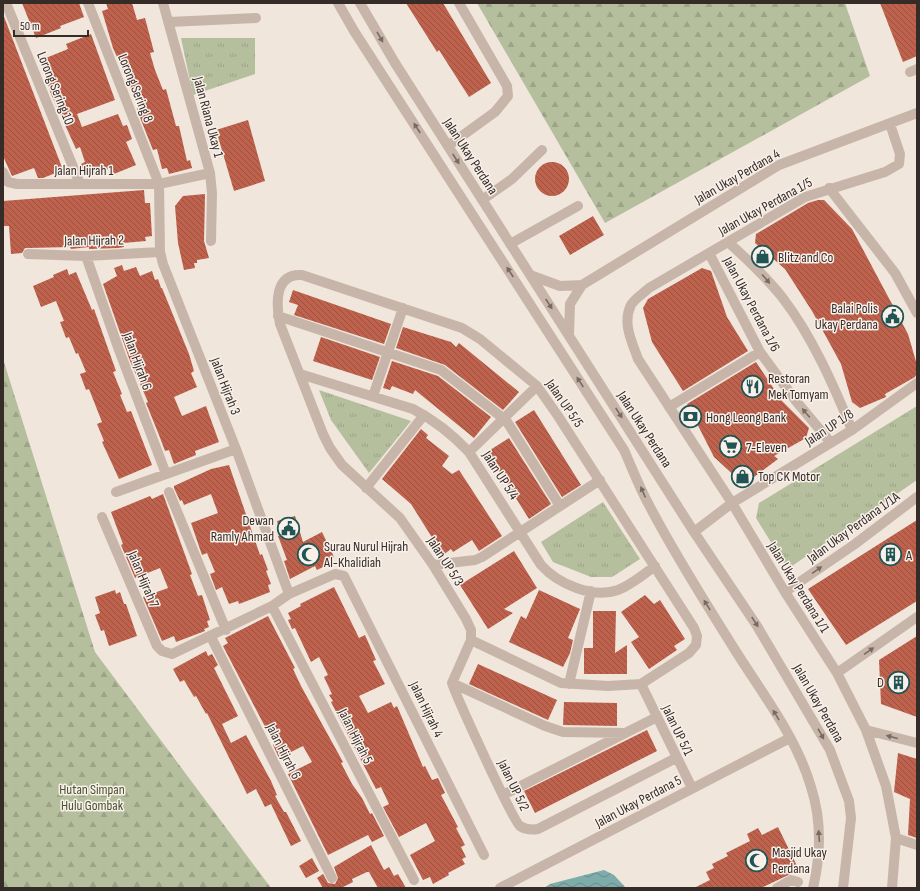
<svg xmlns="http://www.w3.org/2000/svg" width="920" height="891" viewBox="0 0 920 891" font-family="'Sofia Sans Condensed',sans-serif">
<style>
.forest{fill:url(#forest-firs)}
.park{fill:url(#park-tufts)}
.water{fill:url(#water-waves)}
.building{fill:url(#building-back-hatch)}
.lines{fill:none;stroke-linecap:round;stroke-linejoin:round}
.minor{stroke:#c8b5a9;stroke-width:10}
.oneway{fill:#776a62}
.labels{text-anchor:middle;stroke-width:3;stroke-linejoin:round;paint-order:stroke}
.street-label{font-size:14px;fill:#352c28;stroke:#f8f0e9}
.poi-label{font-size:14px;fill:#352c28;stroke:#f8f0e9;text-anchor:start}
.park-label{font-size:14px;fill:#47522e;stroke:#f8f0e9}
</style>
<defs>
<pattern id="forest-firs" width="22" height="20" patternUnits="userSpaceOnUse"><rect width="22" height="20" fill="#b5bf9d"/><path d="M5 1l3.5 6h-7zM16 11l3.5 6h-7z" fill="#9ca487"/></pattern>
<pattern id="park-tufts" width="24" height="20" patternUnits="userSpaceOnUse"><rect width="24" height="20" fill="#b5bf9d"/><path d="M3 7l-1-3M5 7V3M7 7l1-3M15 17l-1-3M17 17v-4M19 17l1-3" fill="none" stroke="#9ca487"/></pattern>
<pattern id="water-waves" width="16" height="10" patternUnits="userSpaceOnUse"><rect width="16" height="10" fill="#7dacab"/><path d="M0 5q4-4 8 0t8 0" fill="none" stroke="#678c8b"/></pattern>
<pattern id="building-back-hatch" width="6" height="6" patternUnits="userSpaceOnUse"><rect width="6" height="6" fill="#be624d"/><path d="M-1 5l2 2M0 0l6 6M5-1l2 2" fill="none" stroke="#9b5140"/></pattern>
</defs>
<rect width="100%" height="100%" fill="#f0e6dc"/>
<path class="forest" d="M477,3H845L870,76L605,223Z
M3,359L95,652L271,888H3Z"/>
<path class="park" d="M181,38H255V74L193,95Z
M319,390L411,421L369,473L331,420Z
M917,406V480L792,566L785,565L756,518L759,503Z
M603,502L640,559L612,577H591L553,562L541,542Z"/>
<path class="water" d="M604,870L614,875L626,888H544L550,884Z"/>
<path class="building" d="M22,3H79L84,17L60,26L61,28L36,38Z
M106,3H132L137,20L145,18L154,52L150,53L155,70L163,90L166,89L176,126H179L187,161L190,160L192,168L169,174L167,168L162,169L157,149L153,150L139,115L137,108L141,106L137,92L133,93L113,48L102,11L108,9Z
M406,3H443L491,83L469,97L439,50L437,52Z
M880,3H917V56L903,62Z
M3,14L63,170L43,178H38L34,168L12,176L3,156Z
M91,34L115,100L77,114L82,127L118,114L123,126L127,125L132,139L126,142L136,165L114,174L111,168L89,176L87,172L84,173L81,164L85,162L80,147L76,149L51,94L41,60L68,49L66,44Z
M248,120L265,181L234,191L216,130Z
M535 179a17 17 0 1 1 34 0a17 17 0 1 1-34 0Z
M144,190L145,203H150L152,236L145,237L146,241L123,243L124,247L118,248L89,249V247L71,249L70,247L28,248H25L22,253L11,254L9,226H4L3,201Z
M205,194L204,241L209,258L197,260V263H194L195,268L184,270L178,243L175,206L183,196Z
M818,200H824L852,229L908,334L917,365V373L915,377L885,394L886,397L860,408L852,402L841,364L812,311L785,269L755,243L756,234L808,203Z
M593,216L604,235L570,255L559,236Z
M122,265L124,271L136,267L140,276L152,271L155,280L158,279L161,288H162L189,354L194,371L191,373L197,387L174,397L182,416L206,406L219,442L195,451L196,455L174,464L169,450L165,451L159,435L146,403L148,402L130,361L103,284L117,276L114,268Z
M702,268L711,271L727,317L748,351L683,391L652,342L643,308L648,299Z
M67,269L69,275L76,272L92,310L94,309L116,371L113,372L122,394L120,395L127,412L131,411L152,465L119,479L102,442L104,441L97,424L102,422L89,389L86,390L80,374L86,372L78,353L76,354L69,337L66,338L60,322L64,321L56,301L41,307L33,286L54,277L53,275Z
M293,290L391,324L384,344L294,315L298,305L289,302Z
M403,327L451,342L456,347L459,343L519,392L503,410L445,365L396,348Z
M321,337L380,357L372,380L313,361Z
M392,361L438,376L491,417L474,438L415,390L413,394L392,386L390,390L383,388Z
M756,362L782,401L809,428L806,438L774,456L778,459L750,480L738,479L714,457L687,404Z
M534,410L581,485L562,497L515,422Z
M421,429L428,435L426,438L449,456L442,466L452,474L459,470L502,536L479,551L472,540L453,552L451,549L443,555L411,504L382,479Z
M509,438L551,504L529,519L487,452Z
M229,465L260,555L262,554L268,570L266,571L271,584L268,585L270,592L239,604L238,601L229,604L222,587L216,590L210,574L215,572L207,553L202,555L191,523L218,513L211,494L184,505L182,500L180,501L174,488V486L211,469Z
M163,494L192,574L190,575L198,596L202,595L210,620L207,621L209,627L204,629L205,631L176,642L174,636L162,641L143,597L168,588L160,568L135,578L121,545L123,544L111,512L150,496L152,499Z
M295,516L303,542L322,532L334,557L324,562L325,566L317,570L315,566L290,579L284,561L287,560L278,536L281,535L277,521Z
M917,520V601L846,645L808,589Z
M514,551L537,588L504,609L513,613L488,629L460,585Z
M334,587L359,638L365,635L376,660L373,661L385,684L359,696L368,713L391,702L394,708L397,706L423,767L425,766L432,780L438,778L445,793L441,795L458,827L456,828L465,845L461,847L466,857L462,859L465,864L448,873L449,875L433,884L430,877L423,880L410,855L435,841L426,823L399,837L383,807L389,804L381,787L376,789L331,702L333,701L329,695L332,694L324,677L328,675L319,657L311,662L295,628L292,629L288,620L291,619L288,613L301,606L300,604Z
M115,590L116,594L120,592L124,604H126L137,636L109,646L104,630L101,631L95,615L100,613L95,597Z
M539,590L580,609L568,638L573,640L570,653L563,667L509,642L521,616L526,619Z
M645,595L654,604L660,600L685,639L674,646L677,650L649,669L631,642L639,637L621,612Z
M593,611H616L615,653L627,645V674H584V648H593Z
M268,616L295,668L293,669L301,686L343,762L341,763L352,784L362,798L370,814L372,813L384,836L372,842L368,835L328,855L288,774L312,762L303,746L279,758L273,745L274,744L223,646L228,643L225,638Z
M917,636V717L881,704L879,660Z
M206,651L208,656L212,654L218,665L214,668L238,716L222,724L231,743L246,735L271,781L277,795L275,796L284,812H286L301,841L291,846L271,804L265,807L256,789L247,794L207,713L206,714L196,696L194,697L184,680L180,682L173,669Z
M478,664L557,700L548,720L469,684Z
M564,702L617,703V726L563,725Z
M647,730L657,751L535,813L524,791Z
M898,753L917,759V838L908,835L910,799L894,792Z
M778,827L799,870L761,888H694L710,880L706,872L714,868L712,864L728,856L726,853L750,841L747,834L758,828L762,835Z
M371,845L384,870L389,867L394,876L398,874L406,888H378L369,872H367L352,879L353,882L341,888H323L317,878L323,874L328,883L335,884L338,878L334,867Z
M312,858L319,871L306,878L299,866Z"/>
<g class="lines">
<path class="minor" d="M6,3L80,184
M88,3L159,184L160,252L163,264L236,449L289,594
M163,3L210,173L212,193L211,241
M338,3L354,31L624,450C632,468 639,487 649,505C675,555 705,602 735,650C762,693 797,738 811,787C822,821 821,854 813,888
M360,3L395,63L694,532L757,626L830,750L849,801L851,818L843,888
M169,22L256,18
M910,72L917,69
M890,124L900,154L899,164L885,172L805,197L649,288C644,293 634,299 631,305C622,323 632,342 638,359L732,503L785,592L837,673L866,730L886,786L896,838L892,888
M448,146L495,112L508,96L507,86L459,3
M3,172L8,182L17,184H159L210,173
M829,188L895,273L917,313
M482,200L512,179L542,150
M728,242C747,259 766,277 782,297C812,336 833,384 852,430
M510,244L578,206
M709,253L760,352L796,401L831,443
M28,254L86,256L160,252
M86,256L119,350L166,474
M302,275L462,328L480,339L537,386L558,416L694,628L697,636L696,645L689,653L641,684L608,686L561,683L471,640V630L466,619L433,565L400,518L342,465L330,448L323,434L280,324C276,305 274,273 302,275Z
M530,275L560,286L582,285
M278,316L441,370L503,418
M569,334L570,304L582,285L779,165L917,113
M300,374L413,409C434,420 453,435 469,452L541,565C558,584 593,599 618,590C631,585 643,575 655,566
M373,396L403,308
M669,407L760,352
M504,417L560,506
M469,452L537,386
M366,488L424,415
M116,492L236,449
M169,492L226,630
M102,517L157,646L162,651L172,654L272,606L289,594L335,574L344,576L484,855
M694,532L732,503L852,430L917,383
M433,565L475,560L482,557L600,480
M785,592L855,544L917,497
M272,606L414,880
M211,637L332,878
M471,640L452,683C457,698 513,821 520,826C526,830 532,830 538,829L676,758
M837,673L917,617
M452,683L545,726L563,732L625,733
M569,684L591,591
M641,684L692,788
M866,730L917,743
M503,795L657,717
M896,838L917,845
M500,888L790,738
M777,888L791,880L798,882"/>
</g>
<defs><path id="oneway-solid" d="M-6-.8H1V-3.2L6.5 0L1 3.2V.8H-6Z"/></defs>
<g class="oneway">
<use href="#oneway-solid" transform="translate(380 37) rotate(60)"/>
<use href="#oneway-solid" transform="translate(417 128) rotate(-123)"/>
<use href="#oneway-solid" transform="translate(456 159) rotate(57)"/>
<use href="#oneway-solid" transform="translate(510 272) rotate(-123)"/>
<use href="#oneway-solid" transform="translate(766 279) rotate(49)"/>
<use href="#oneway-solid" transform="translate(549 304) rotate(57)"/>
<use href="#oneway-solid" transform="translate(580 382) rotate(-123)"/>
<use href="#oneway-solid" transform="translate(619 413) rotate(57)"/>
<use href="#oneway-solid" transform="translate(806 413) rotate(-130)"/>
<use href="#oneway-solid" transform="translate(643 492) rotate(-114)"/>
<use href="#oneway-solid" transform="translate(817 570) rotate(-35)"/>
<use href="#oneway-solid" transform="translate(707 605) rotate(-122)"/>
<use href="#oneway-solid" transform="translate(755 622) rotate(57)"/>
<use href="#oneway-solid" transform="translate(869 651) rotate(-35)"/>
<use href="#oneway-solid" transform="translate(776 715) rotate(-121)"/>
<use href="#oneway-solid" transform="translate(821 734) rotate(61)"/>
<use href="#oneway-solid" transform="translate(892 737) rotate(-165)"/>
<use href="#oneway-solid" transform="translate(819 836) rotate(-94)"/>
</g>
<defs>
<symbol id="shop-ring" viewBox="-11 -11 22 22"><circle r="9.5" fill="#f8f0e9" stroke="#215454" stroke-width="1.5"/><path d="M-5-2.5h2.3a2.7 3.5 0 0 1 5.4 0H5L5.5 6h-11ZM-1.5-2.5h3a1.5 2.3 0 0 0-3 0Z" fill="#215454"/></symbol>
<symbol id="civic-ring" viewBox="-11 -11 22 22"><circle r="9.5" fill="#f8f0e9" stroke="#215454" stroke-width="1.5"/><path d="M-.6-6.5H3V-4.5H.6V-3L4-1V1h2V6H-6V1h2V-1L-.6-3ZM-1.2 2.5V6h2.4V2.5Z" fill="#215454"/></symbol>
<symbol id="restaurant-ring" viewBox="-11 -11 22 22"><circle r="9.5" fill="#f8f0e9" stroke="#215454" stroke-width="1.5"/><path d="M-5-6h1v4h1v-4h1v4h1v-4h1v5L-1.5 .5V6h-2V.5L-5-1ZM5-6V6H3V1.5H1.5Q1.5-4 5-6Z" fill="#215454"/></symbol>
<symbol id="bank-ring" viewBox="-11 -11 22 22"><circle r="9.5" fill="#f8f0e9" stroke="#215454" stroke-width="1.5"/><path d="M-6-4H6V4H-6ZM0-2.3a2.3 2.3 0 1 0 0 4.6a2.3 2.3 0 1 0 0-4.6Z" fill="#215454"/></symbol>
<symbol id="supermarket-ring" viewBox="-11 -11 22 22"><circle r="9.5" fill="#f8f0e9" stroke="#215454" stroke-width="1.5"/><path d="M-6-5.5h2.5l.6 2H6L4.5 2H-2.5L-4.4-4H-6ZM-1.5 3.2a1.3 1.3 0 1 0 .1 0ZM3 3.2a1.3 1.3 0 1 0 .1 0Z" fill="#215454"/></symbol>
<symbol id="mosque-ring" viewBox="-11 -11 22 22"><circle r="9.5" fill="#f8f0e9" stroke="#215454" stroke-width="1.5"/><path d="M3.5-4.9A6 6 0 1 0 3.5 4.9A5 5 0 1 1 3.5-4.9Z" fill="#215454"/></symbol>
<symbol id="building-ring" viewBox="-11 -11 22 22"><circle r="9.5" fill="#f8f0e9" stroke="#215454" stroke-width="1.5"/><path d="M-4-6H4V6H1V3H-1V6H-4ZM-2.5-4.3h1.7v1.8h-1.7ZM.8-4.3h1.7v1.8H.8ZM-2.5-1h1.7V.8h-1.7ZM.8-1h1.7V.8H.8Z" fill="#215454"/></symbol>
</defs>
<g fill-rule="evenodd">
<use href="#shop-ring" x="750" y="244" width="25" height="25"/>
<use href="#civic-ring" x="880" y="304" width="25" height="25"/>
<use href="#restaurant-ring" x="740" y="374" width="25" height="25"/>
<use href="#bank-ring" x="678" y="404" width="25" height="25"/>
<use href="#supermarket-ring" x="718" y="434" width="25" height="25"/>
<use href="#shop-ring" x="730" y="464" width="25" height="25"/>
<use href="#civic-ring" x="276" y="516" width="25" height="25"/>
<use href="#mosque-ring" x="296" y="542" width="25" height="25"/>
<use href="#building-ring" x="878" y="542" width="25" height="25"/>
<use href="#building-ring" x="886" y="670" width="25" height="25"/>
<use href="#mosque-ring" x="744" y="848" width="25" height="25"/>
</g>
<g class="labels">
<g class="street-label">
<text transform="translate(56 88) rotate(68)" y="5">Lorong Sering 10</text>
<text transform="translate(136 88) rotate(68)" y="5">Lorong Sering 8</text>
<text transform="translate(209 117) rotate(75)" y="5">Jalan Riana Ukay 1</text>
<text transform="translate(471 156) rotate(57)" y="5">Jalan Ukay Perdana</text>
<text x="84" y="175">Jalan Hijrah 1</text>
<text transform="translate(737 176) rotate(-30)" y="5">Jalan Ukay Perdana 4</text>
<text transform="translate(765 206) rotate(-29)" y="5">Jalan Ukay Perdana 1/5</text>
<text transform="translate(94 240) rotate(-1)" y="5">Jalan Hijrah 2</text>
<text transform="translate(752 304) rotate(62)" y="5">Jalan Ukay Perdana 1/6</text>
<text transform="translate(138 361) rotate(70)" y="5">Jalan Hijrah 6</text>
<text transform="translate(226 386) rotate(69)" y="5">Jalan Hijrah 3</text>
<text transform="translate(565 403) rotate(55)" y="5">Jalan UP 5/5</text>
<text transform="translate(829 427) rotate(-33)" y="5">Jalan UP 1/8</text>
<text transform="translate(645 429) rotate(57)" y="5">Jalan Ukay Perdana</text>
<text transform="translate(501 475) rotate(57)" y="5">Jalan UP 5/4</text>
<text transform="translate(853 527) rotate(-36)" y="5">Jalan Ukay Perdana 1/1A</text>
<text transform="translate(446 561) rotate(57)" y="5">Jalan UP 5/3</text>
<text transform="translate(144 579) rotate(67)" y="5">Jalan Hijrah 7</text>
<text transform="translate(799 587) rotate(58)" y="5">Jalan Ukay Perdana 1/1</text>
<text transform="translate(819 703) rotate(60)" y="5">Jalan Ukay Perdana</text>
<text transform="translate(427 709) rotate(64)" y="5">Jalan Hijrah 4</text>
<text transform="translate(678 730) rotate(64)" y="5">Jalan UP 5/1</text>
<text transform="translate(356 736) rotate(63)" y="5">Jalan Hijrah 5</text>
<text transform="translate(284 751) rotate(63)" y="5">Jalan Hijrah 6</text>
<text transform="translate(514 785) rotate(64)" y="5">Jalan UP 5/2</text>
<text transform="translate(638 801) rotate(-28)" y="5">Jalan Ukay Perdana 5</text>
</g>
<g class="poi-label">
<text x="778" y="262">Blitz and Co</text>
<text x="878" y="313" text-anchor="end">Balai Polis<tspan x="878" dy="16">Ukay Perdana</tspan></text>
<text x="768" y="383">Restoran<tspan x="768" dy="16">Mek Tomyam</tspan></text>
<text x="706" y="422">Hong Leong Bank</text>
<text x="746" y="452">7-Eleven</text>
<text x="758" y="481">Top CK Motor</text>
<text x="274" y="525" text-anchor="end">Dewan<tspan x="274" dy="16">Ramly Ahmad</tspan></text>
<text x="324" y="551">Surau Nurul Hijrah<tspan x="324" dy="16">Al-Khalidiah</tspan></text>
<text x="906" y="560">A</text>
<text x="884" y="687" text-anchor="end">D</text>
<text x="772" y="857">Masjid Ukay<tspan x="772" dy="16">Perdana</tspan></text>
</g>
<g class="park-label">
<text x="92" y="794">Hutan Simpan<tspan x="92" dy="16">Hulu Gombak</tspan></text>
</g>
</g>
<rect width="920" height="891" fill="none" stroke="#352c28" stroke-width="8"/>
<path d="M14 30v6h74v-6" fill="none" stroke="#352c28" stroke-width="2"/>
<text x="20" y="30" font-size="12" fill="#352c28" stroke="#f8f0e9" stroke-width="3" paint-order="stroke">50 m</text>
</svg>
